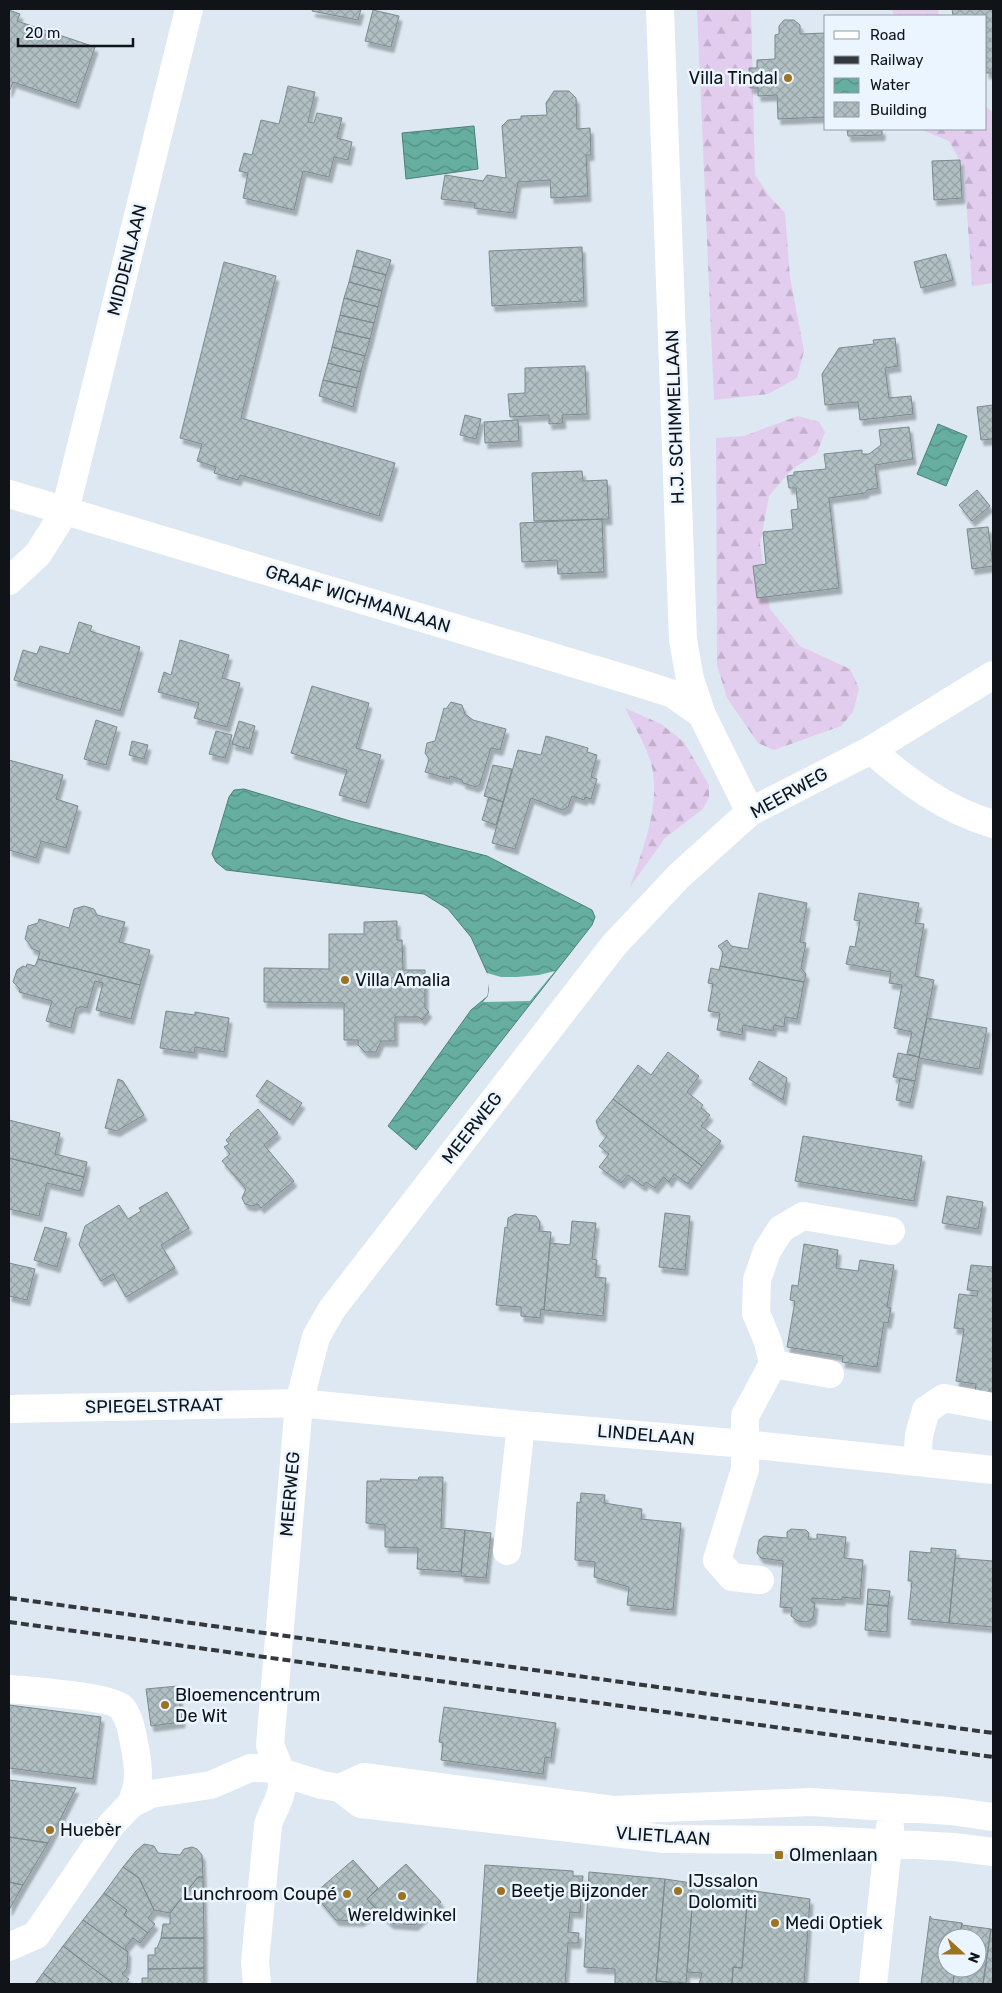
<svg xmlns="http://www.w3.org/2000/svg" width="1002" height="1993" viewBox="0 0 1002 1993" font-family="Rubik,sans-serif">
<style>
.forest{fill:url(#forest-firs)}
.water{fill:url(#water-waves);stroke:#4c8077}
.pier{fill:#dde8f2}
.building{fill:url(#building-cross-hatch);stroke:#7b8a8d;filter:url(#shadow)}
.lines{fill:none;stroke-linecap:round;stroke-linejoin:round}
.minor{stroke:#fff;stroke-width:28}
.rail{stroke:#34383d;stroke-width:4;stroke-dasharray:8 4;stroke-linecap:butt}
.poi-dot{fill:#9d7221;stroke:#eaf5ff;stroke-width:2}
.labels{text-anchor:middle;stroke-width:5;stroke-linejoin:round;paint-order:stroke}
.poi-label{font-size:18px;fill:#101317;stroke:#eaf5ff;text-anchor:start}
.street-label{font-size:18px;fill:#101317;stroke:#eaf5ff}
</style>
<defs>
<pattern id="forest-firs" width="22" height="20" patternUnits="userSpaceOnUse" patternTransform="scale(1.25)"><rect width="22" height="20" fill="#e2cdee"/><path d="M5 1l3.5 6h-7zM16 11l3.5 6h-7z" fill="#c1afcb"/></pattern>
<pattern id="water-waves" width="16" height="10" patternUnits="userSpaceOnUse" patternTransform="scale(1.25)"><rect width="16" height="10" fill="#66afa0"/><path d="M0 5q4-4 8 0t8 0" fill="none" stroke="#538d81"/></pattern>
<pattern id="building-cross-hatch" width="8" height="8" patternUnits="userSpaceOnUse" patternTransform="scale(1.25)"><rect width="8" height="8" fill="#afbfc2"/><path d="M0 0l8 8M0 8l8-8" fill="none" stroke="#96a3a6"/></pattern>
<filter id="shadow"><feDropShadow dx="3" dy="5.5" stdDeviation="1" flood-color="#0004"/></filter>
</defs>
<rect width="100%" height="100%" fill="#dde8f2"/>
<path class="forest" d="M697,9H751L755,175L770,197L785,213L790,277L804,351L797,378L768,394L714,400Z
M892,9H938L939,16H894Z
M986,107L993,112V283L972,286L964,168L949,141L920,129H986Z
M798,416L819,422L825,432L817,453L791,470L769,496L760,544L770,609L800,646L850,669L859,688L853,712L841,726L774,750L758,743L727,698L717,665L716,438L744,436Z
M625,708L661,724L684,742L709,785V797L703,809L665,838L630,887C643,848 664,798 649,757C643,740 633,724 625,708Z"/>
<path class="water" d="M474,126L478,169L406,179L402,133Z
M938,424L967,436L946,486L917,474Z
M244,789L350,821L487,856L592,910L595,917L592,925L416,1150L388,1126L471,1010L488,996L490,979L471,937L448,909L424,894L226,870L216,862L212,854L229,797L234,790Z"/>
<path class="pier" d="M555,971L530,1001L483,1002L488,996L489,988L487,973L501,977H517L539,975Z"/>
<path class="building" d="M313,9H361L358,20L312,11Z
M952,9H993V73H986V16H953Z
M9,10L20,14L17,21L95,47L76,103L13,82L9,92Z
M373,10L399,16L391,47L365,41Z
M784,20H794L800,25V34L826,33V117L778,119L777,95L758,96V88H750L749,68H757V60L775,59V35L779,34V26Z
M288,86L315,92L308,122L314,123L317,113L342,118L337,138L352,142L348,160L334,157L329,177L303,171L294,210L243,198L248,173L239,171L244,153L252,155L261,120L279,124Z
M554,91H569L576,98L577,129L590,128L591,155H586L588,196L551,198L550,180L518,182L513,213L474,208L475,203L441,199L445,175L483,181L487,175L506,178L502,126L508,120L521,119V116L547,115L546,103Z
M847,129H882V135L848,136Z
M960,160L962,198L934,200L932,161Z
M582,247L584,301L492,306L489,251Z
M357,250L391,260L386,275L353,266Z
M946,254L953,280L921,288L914,262Z
M224,262L276,276L241,418L395,463L379,516L240,475L238,480L214,473L216,467L197,461L202,444L180,438Z
M353,266L386,275L382,291L349,282Z
M349,282L382,291L378,307L344,298Z
M344,298L378,307L374,323L340,315Z
M340,315L374,323L370,339L336,331Z
M336,331L370,339L365,356L332,347Z
M895,338L898,366L885,368L889,398L911,396L913,414L860,420L858,402L825,405L822,374L839,348L874,344L873,340Z
M332,347L365,356L361,372L328,363Z
M328,363L361,372L357,388L323,380Z
M585,366L587,414L562,415L563,423L549,424V415L510,417L508,394L525,393V368Z
M323,380L357,388L353,407L319,396Z
M993,405V439L981,440L977,407Z
M465,415L481,419L476,439L460,435Z
M518,420L519,441L485,443L484,422Z
M909,427L913,459L875,465L878,488L867,490L865,493L829,498L839,588L757,598L753,566L766,564L763,532L793,529L791,510L798,509L796,488H789L787,476L794,475V472L826,469L824,454L862,450V454H869L881,445L879,430Z
M582,471L583,481L607,480L609,519L534,521L532,473Z
M977,490L990,506L972,521L959,505Z
M602,519L604,572L558,574L557,560L522,562L520,523Z
M988,527L993,566L972,569L967,529Z
M79,622L92,626L90,631L140,647L120,711L14,680L23,650L37,654L40,646L69,654Z
M180,640L229,655L222,678L240,683L227,727L194,718L199,703L158,692L164,672L171,675Z
M312,686L369,703L356,748L381,755L366,803L339,795L347,770L291,753Z
M451,702L462,705L465,714L473,720L506,729L500,750L491,748L480,784L476,787L463,783L462,780L450,776L449,779L425,772L429,759L425,753L427,743L435,741L444,708L446,709Z
M96,720L117,727L106,765L84,759Z
M239,721L255,726L249,749L232,744Z
M216,731L232,735L225,758L209,754Z
M546,736L588,748L587,752L597,755L591,777L597,779L591,799L585,797L584,800L572,796L568,807L562,810L531,798L515,849L492,843L518,750L541,755Z
M132,741L148,745L144,759L129,755Z
M9,760L63,775L56,799L78,806L66,848L41,841L36,858L9,850Z
M493,765L512,769L503,802L484,796Z
M489,797L503,802L496,825L482,820Z
M759,893L807,903L800,942L806,943L801,968L806,974L804,982L720,966L723,952L718,946L727,940L731,946L748,949Z
M859,893L919,903L915,923L924,924L915,976L934,980L919,1057L907,1054L912,1032L894,1028L902,985L889,983L891,972L846,964L850,946L855,947L860,921L854,920Z
M84,906L94,909L97,915L125,922L119,942L150,950L140,985L38,959L40,952L31,948V946L25,939L28,926L38,923L39,919L69,928L74,909Z
M397,921V940H402L403,970H425V1008L429,1012L422,1020L419,1017H395V1041H381L376,1052H365L358,1045V1040H344V1003L264,1002V968L329,969V934H364V922Z
M38,959L140,985L131,1019L96,1010L103,983L95,981L87,1008L80,1006L79,1008H76L71,1028L46,1021L52,1001L19,992L20,989L13,982L17,970L23,966L26,967L27,964L35,966Z
M720,966L804,982L797,1019L785,1017L784,1027L774,1025L773,1031L743,1025L742,1035L717,1030L720,1013L708,1011L713,984L708,983L711,968L719,970Z
M166,1011L195,1015V1012L229,1018L224,1052L195,1047L194,1053L160,1048Z
M927,1018L987,1028L979,1069L919,1058Z
M668,1052L699,1076L687,1092L703,1105L701,1108L710,1115L701,1126L721,1141L702,1166L613,1099L638,1065L651,1075Z
M898,1053L919,1057L915,1081L893,1077Z
M759,1061L787,1078L783,1100L749,1079Z
M900,1078L915,1081L910,1103L896,1100Z
M118,1079L123,1081L144,1115L117,1131L105,1128Z
M267,1080L302,1103L290,1120L256,1096Z
M613,1099L702,1166L688,1184L674,1174L669,1182L664,1177L655,1188L646,1182L643,1186L628,1175L621,1183L599,1167L609,1154L599,1146L607,1136L599,1129L596,1121Z
M258,1109L278,1133L264,1145L294,1181L261,1208L258,1204L252,1206L245,1204L242,1198L246,1189L222,1161L230,1154L224,1147L229,1144L226,1140L231,1135L230,1134Z
M9,1120L60,1133L55,1154L87,1162L84,1177L9,1158Z
M803,1136L922,1156L914,1201L795,1181Z
M9,1158L84,1177L80,1191L47,1183L39,1216L9,1209Z
M167,1192L189,1228L161,1245L175,1268L126,1297L113,1274L101,1281L79,1245L85,1226L119,1205L128,1219L141,1211L139,1208Z
M947,1196L983,1202L978,1229L942,1223Z
M665,1213L690,1216L685,1270L659,1267Z
M515,1214L536,1216L540,1222L539,1231L551,1232L544,1310L541,1309L540,1318L521,1316V1307L496,1305L505,1227L507,1228L508,1218Z
M572,1221L596,1223L592,1259L597,1260L595,1277L606,1278L603,1316L544,1310L550,1243L570,1245Z
M45,1227L67,1233L57,1267L34,1260Z
M804,1244L838,1250L836,1268L858,1271L860,1260L894,1265L887,1307L891,1308L888,1323L884,1322L877,1367L842,1362L843,1356L787,1347L795,1301L790,1300L792,1285L798,1286Z
M9,1263L35,1269L27,1300L9,1296Z
M971,1265L993,1267V1396L975,1394L976,1384L956,1381L964,1329L954,1328L959,1294L977,1296L978,1291L967,1290Z
M419,1477H443L441,1528L465,1530L461,1572L417,1569L418,1548L385,1547V1525L366,1523L367,1481H381L380,1479L418,1480Z
M581,1493L605,1495L604,1503L642,1509L641,1519L681,1523L673,1610L627,1605L629,1587L594,1577L595,1562L575,1560L577,1502L580,1503Z
M791,1529L806,1530L809,1533L808,1539H817V1534L846,1537L844,1558L863,1560L860,1599L842,1597V1600L812,1598V1602L815,1603L813,1619L807,1622L798,1621L791,1616L792,1608L780,1607L783,1561L761,1558L757,1553L759,1540L764,1536L787,1538V1532Z
M465,1530L491,1533L486,1578L461,1576Z
M931,1548L956,1550L949,1623L908,1619L912,1581H908L910,1551L931,1553Z
M955,1558L993,1561V1627L949,1623Z
M868,1589L890,1591L888,1606L867,1604Z
M867,1604L888,1606L887,1632L865,1630Z
M178,1686L182,1722L151,1726L146,1689Z
M9,1705L101,1717L93,1779L9,1768Z
M444,1707L556,1723L551,1758L545,1757L543,1774L441,1760L443,1743L439,1742Z
M9,1780L76,1788L48,1843L9,1837Z
M9,1837L48,1843L23,1885L9,1882Z
M144,1844L154,1846L158,1853L180,1855L184,1849L192,1847L197,1849L202,1855L203,1877H198L170,1913L154,1910L139,1878L123,1867L136,1851Z
M353,1860L378,1888L367,1899L376,1909L361,1921L336,1920L314,1894Z
M406,1864L441,1902L415,1925L390,1923L367,1899Z
M485,1865L573,1871V1876H583L580,1913L570,1912L568,1932L579,1933L578,1943H568L565,1984H477Z
M123,1867L139,1878L154,1910L148,1918L155,1924L148,1933L124,1915L127,1910L104,1893Z
M589,1872L665,1879L656,1981L679,1984H615V1969L584,1967Z
M198,1877H203L204,1938H161L163,1924H170V1913Z
M665,1879L692,1883L690,1902L692,1908L686,1983L656,1981Z
M9,1882L23,1885L9,1910Z
M692,1883L748,1890L742,1968L733,1967L732,1984H699L702,1973L687,1972L692,1908L690,1902Z
M748,1890L810,1899L804,1984H732L733,1967L742,1968Z
M104,1893L127,1910L124,1915L148,1933L140,1943L133,1938L125,1948L128,1952L83,1920Z
M930,1916L932,1919L962,1923L959,1938H947V1968H955L953,1984H921Z
M83,1920L128,1952L127,1968L122,1974L129,1979L125,1984H114L63,1946Z
M962,1923V1925L991,1929L983,1984H953L955,1968H977V1938H959Z
M991,1929L993,1930V1984H983Z
M161,1938H204V1968L148,1969V1955H155V1948H157Z
M63,1946L114,1984H57L43,1973Z
M204,1968V1984H142V1978H148V1969Z
M43,1973L57,1984H35Z"/>
<g class="lines">
<path class="minor" d="M660,9L683,640L690,679L702,715L750,812
M9,494L639,683L673,694L702,715
M9,581L38,554L65,511L189,9
M871,750C908,782 945,810 993,824
M773,1364L830,1374
M9,1409L299,1403L521,1425L745,1444L993,1470
M917,1462L919,1435L926,1410L944,1398L993,1407
M507,1551L521,1425
M760,1580L732,1577L717,1560L745,1469V1416L773,1364L768,1342L756,1313L757,1280L767,1251L781,1229L803,1216L891,1231
M9,1689C29,1691 111,1696 122,1708C131,1720 132,1734 135,1748C139,1769 140,1784 131,1804
M340,1788L364,1777L613,1810L811,1802L950,1811L993,1817
M9,1947L36,1935L111,1825L131,1804L151,1794L211,1785L250,1768H267L322,1785L340,1788L361,1804L665,1839L820,1840L954,1847L993,1852
M257,1984L255,1962L268,1825C271,1814 277,1806 280,1795C287,1777 276,1762 270,1745L299,1403L316,1337L332,1309L614,945L679,876L750,812L871,750L993,675
M873,1984L890,1827"/>
<path class="rail" d="M9,1598L993,1733
M9,1622L993,1757"/>
</g>
<g class="poi-dot">
<circle cx="788" cy="78" r="5"/>
<circle cx="345" cy="980" r="5"/>
<circle cx="165" cy="1705" r="5"/>
<circle cx="50" cy="1830" r="5"/>
<rect x="774" y="1850" width="10" height="10" rx="2.5"/>
<circle cx="501" cy="1891" r="5"/>
<circle cx="678" cy="1891" r="5"/>
<circle cx="347" cy="1894" r="5"/>
<circle cx="402" cy="1896" r="5"/>
<circle cx="775" cy="1923" r="5"/>
</g>
<g class="labels">
<g class="poi-label">
<text x="778" y="84" text-anchor="end">Villa Tindal</text>
<text x="355" y="986">Villa Amalia</text>
<text x="175" y="1701">Bloemencentrum<tspan x="175" dy="21">De Wit</tspan></text>
<text x="60" y="1836">Huebèr</text>
<text x="789" y="1861">Olmenlaan</text>
<text x="688" y="1887">IJssalon<tspan x="688" dy="21">Dolomiti</tspan></text>
<text x="511" y="1897">Beetje Bijzonder</text>
<text x="337" y="1900" text-anchor="end">Lunchroom Coupé</text>
<text x="402" y="1921" text-anchor="middle">Wereldwinkel</text>
<text x="785" y="1929">Medi Optiek</text>
</g>
<g class="street-label">
<text transform="translate(127 260) rotate(-76)" y="6">MIDDENLAAN</text>
<text transform="translate(675 417) rotate(-92)" y="6">H.J. SCHIMMELLAAN</text>
<text transform="translate(358 599) rotate(17)" y="6">GRAAF WICHMANLAAN</text>
<text transform="translate(789 793) rotate(-29)" y="6">MEERWEG</text>
<text transform="translate(472 1128) rotate(-52)" y="6">MEERWEG</text>
<text transform="translate(154 1406) rotate(-1)" y="6">SPIEGELSTRAAT</text>
<text transform="translate(646 1435) rotate(5)" y="6">LINDELAAN</text>
<text transform="translate(290 1494) rotate(-85)" y="6">MEERWEG</text>
<text transform="translate(663 1836) rotate(4)" y="6">VLIETLAAN</text>
</g>
</g>
<rect width="1002" height="1993" fill="none" stroke="#101317" stroke-width="20"/>
<rect x="824" y="15" width="162" height="115" fill="#eaf5ff" stroke="#939ba2"/>
<rect x="834" y="31" width="25" height="8" fill="#ffffff" stroke="#939ba2"/>
<text x="870" y="40" font-size="15" fill="#101317">Road</text>
<rect x="834" y="56" width="25" height="8" fill="#34383d" stroke="#939ba2"/>
<text x="870" y="65" font-size="15" fill="#101317">Railway</text>
<rect x="834" y="78" width="25" height="15" fill="url(#water-waves)" stroke="#939ba2"/>
<text x="870" y="90" font-size="15" fill="#101317">Water</text>
<rect x="834" y="102" width="25" height="15" fill="url(#building-cross-hatch)" stroke="#939ba2"/>
<text x="870" y="115" font-size="15" fill="#101317">Building</text>
<g transform="translate(962 1953) rotate(111)"><circle r="24" fill="#eaf5ff" stroke="#939ba2"/>
<path d="M0-4L9 19L0 12L-9 19Z" fill="#9d7221"/>
<text y="-8" font-size="14" font-weight="bold" text-anchor="middle" fill="#101317">N</text>
</g>
<path d="M18 38v8h115v-8" fill="none" stroke="#101317" stroke-width="2.5"/>
<text x="25" y="38" font-size="15" fill="#101317" stroke="#eaf5ff" stroke-width="4" paint-order="stroke">20 m</text>
</svg>
